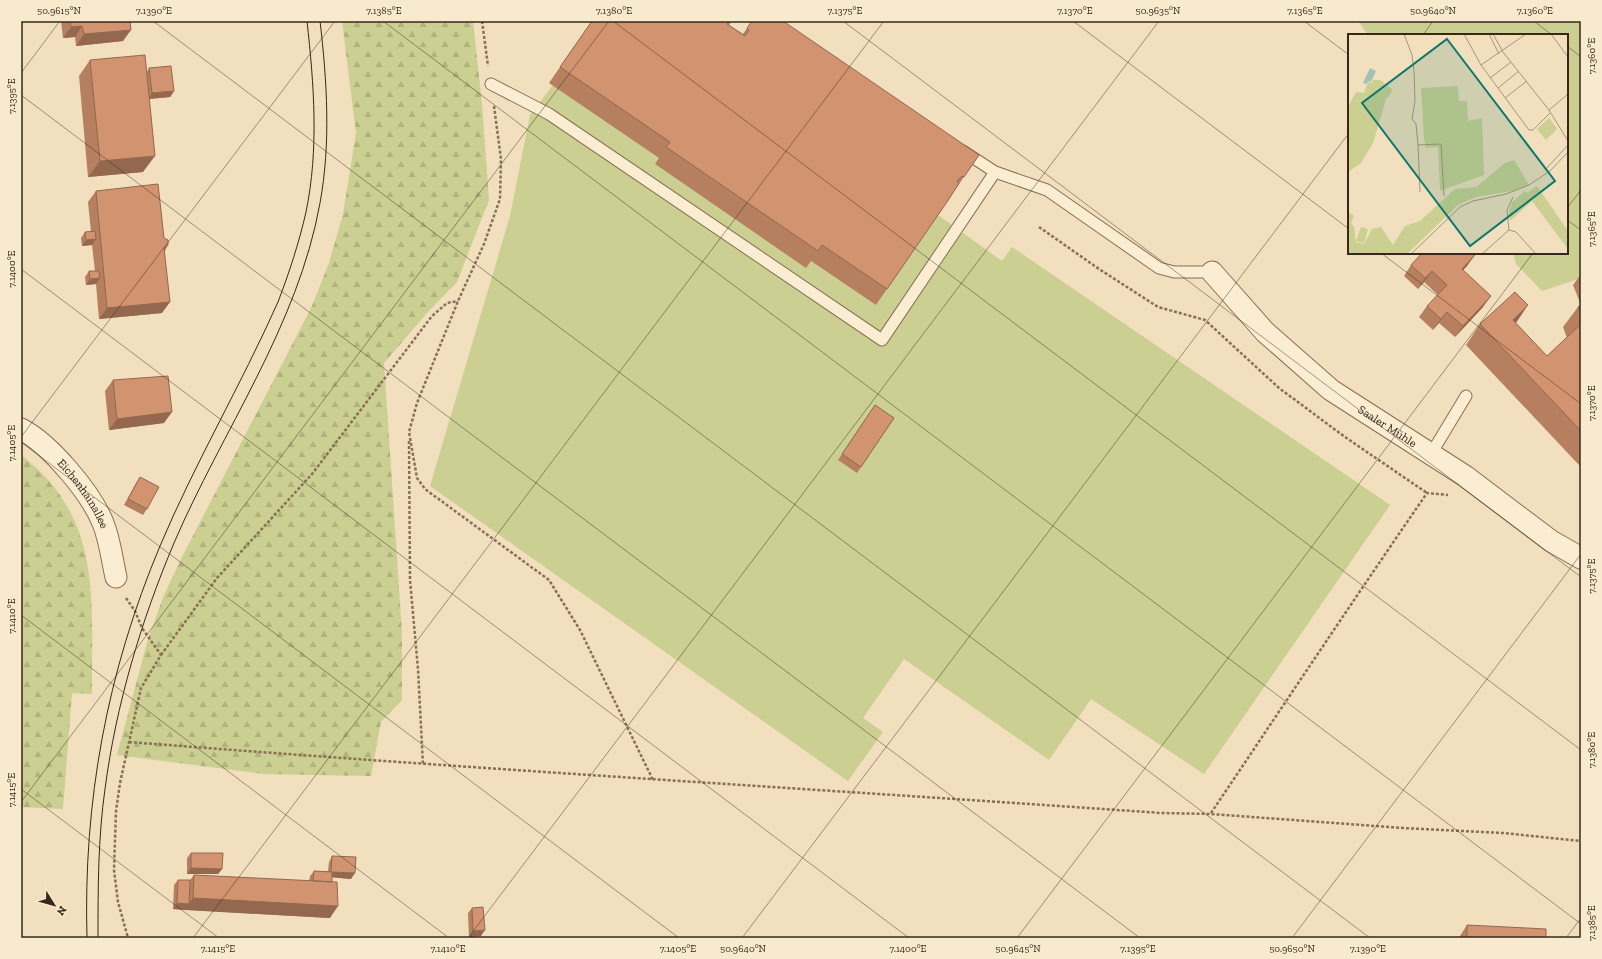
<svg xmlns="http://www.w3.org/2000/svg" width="1602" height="959" viewBox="0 0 1602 959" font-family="'Zilla Slab',serif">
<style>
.grass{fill:#cbcf91}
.forest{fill:url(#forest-firs)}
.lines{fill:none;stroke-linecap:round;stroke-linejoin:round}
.lane-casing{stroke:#8a6f55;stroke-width:13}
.street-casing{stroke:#8a6f55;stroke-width:23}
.path{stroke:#8a6f55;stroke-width:2.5;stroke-dasharray:3 2;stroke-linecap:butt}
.lane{stroke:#fbedd1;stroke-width:11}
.street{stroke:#fbedd1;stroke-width:21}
.tram{stroke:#38281b;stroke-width:1}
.wall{fill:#b57f60}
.shaded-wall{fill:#93684e}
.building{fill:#d29470;stroke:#93684e}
.ticks{fill:none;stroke:#38281b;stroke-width:1;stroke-opacity:0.45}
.labels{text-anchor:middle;stroke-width:3;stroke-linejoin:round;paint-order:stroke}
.street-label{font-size:12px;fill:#38281b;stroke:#f8eacd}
.inset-road{fill:none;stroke:#a7967c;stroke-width:1}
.view{fill:#0f766e;fill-opacity:0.15;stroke:#0f766e;stroke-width:2}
.inset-edge{fill:none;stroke:#38281b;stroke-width:2}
.neatline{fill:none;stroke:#38281b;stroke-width:1.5}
.ticks-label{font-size:10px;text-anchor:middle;fill:#38281b}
</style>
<defs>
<pattern id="forest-firs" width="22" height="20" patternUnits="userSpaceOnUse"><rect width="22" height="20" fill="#cbcf91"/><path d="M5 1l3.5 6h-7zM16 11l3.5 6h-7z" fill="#afb27c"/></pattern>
</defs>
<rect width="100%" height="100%" fill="#f1dfbd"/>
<path class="grass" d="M1358,21H1581V278L1542,291L1516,264L1513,253H1567V35H1368Z
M553,85L659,158L655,164L806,267L811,261L876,305L938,215L1002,261L1012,247L1390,505L1204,774L1091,699L1049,760L904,659L863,718L883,732L848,781L430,486L510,216L530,115Z"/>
<path class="forest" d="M342,21H473L482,104L489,200L457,282L427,313L384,363L402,633V700L381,722L371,776L263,774L117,755L148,639L164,595L182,557L312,306L329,263L343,214L356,133Z
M21,455C104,519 91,600 92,694L72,693L63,809L21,807Z"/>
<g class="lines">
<defs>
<path id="lane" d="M491,84L549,114L882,340L995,172
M963,151L995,172L1047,190L1159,268L1174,272H1212
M1431,454L1466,396"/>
<g id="street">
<path id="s1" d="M1212,272L1265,332L1331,390L1465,476L1551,541L1581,558"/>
<path id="s2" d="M21,429C50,444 91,493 103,523C110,540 112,560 116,577"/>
</g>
</defs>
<use href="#lane" class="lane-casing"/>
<use href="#street" class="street-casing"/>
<path class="path" d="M482,21L488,66
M494,106L501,159L500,199L484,244L458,301L417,403L409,432L417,478L425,489L549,580L580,630L653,780
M1039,227L1099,269L1158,307L1205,320L1279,388L1345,437L1427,493
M409,441L410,580L418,669L423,765
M126,598L135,611L142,628L161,655L141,688L120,783L116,811L114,870L118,902L128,938
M161,655L217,578L312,474L432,316L447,303L458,301
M129,742C472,769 817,789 1161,813L1211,814L1403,828L1503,833L1581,841
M1211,813C1283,706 1354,599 1427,493L1448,495"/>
<use href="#lane" class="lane"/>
<use href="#street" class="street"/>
<path class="tram" d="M87,938C83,802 107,672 160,546C195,463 241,385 278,302C289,273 299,243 306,212C319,149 314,85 307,21
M98,938C98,888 98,838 105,789C116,705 141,621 174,543C222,431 298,326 320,203C331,143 327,81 320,21"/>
</g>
<path class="wall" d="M61,21H130L123,41L76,46L75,37L63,38Z
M592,21H732L729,25L743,34L752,21L979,155L876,305L811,261L806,268L655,164L659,158L549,83Z
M90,60L147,72L149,68L174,91L170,97L149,99L143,172L88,177L79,76Z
M96,191L164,238L168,245L165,251L162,313L99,319L96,284L86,285L85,277L89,271H95L92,245L82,246L81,238L85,232H91L88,202Z
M1421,253H1473L1467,266L1463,270L1483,307L1455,337L1439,323L1433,330L1419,317L1427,306L1438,295L1424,282L1418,289L1404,276L1411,265L1422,254Z
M1581,274V464L1579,465L1466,345L1480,324H1516L1547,356L1567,338L1563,327L1578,307L1581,305L1573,285Z
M113,380L164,423L109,430L105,391Z
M875,405L894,418L857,473L838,460Z
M140,477L147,509L143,515L124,505L136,483Z
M191,853L222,869L218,874H187V858Z
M332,856L351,879L332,877L330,918L173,909L174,885L178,880H190L194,875L309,881L310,876L314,871H328L329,862Z
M472,908L481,936L469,937L468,913Z
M1467,925L1546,938H1460V936Z"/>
<path class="shaded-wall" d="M82,26L75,37L63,38L71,27Z
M131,30L123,41L76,46L84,34Z
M174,91L170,97L148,99L152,93Z
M155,156L143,172L88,177L100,161Z
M96,239L92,245L82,246L86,240Z
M1475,255L1467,266L1454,280L1462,269Z
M1432,271L1424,282L1418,289L1425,278Z
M100,278L96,284L86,285L90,279Z
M1491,296L1483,307L1455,337L1463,326Z
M170,302L162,313L99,319L107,308Z
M1528,305L1514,326L1513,320Z
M1447,312L1439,323L1433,330L1441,319Z
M172,412L164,423L109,430L117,419Z
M191,868L222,869L218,874H187Z
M332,872L355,873L351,879L328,877Z
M193,898L338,906L330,918L185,910Z
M177,903L189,904L185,910L173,909Z
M485,930L481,936L469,937L473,931Z"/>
<path class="building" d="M70,21H130L131,30L84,34L82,26L71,27Z
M592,21H729L727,24L745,36L749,30L747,28L752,21H783L979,155L964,177L962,176L957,181L959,183L949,199L887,289L822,245L818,251L666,147L670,142L560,67Z
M145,55L155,156L100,161L90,60Z
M171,66L174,91L152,93L149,68Z
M158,184L164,238L168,240V245L164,248L170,302L107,308L96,191Z
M95,231L96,239L86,240L85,232Z
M1422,253H1473L1475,255L1462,269L1491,296L1463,326L1447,312L1441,319L1427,306L1447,285L1432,271L1425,278L1411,265Z
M89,271H99L100,278L90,279Z
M1515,292L1528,305L1513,320L1547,356L1581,324V431L1480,324Z
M1581,305V316L1578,307Z
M168,376L172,412L117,419L113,380Z
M875,405L894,418L861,467L842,454Z
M140,477L159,487L147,509L128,499Z
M191,853H223L222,869L191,868Z
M332,856L356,857L355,873L332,872V882L313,881L314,871L331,872Z
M194,875L337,882L338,906L193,898Z
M178,880H190L189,904L177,903Z
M483,907L485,930L473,931L472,908Z
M1467,925L1546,929V938H1467Z"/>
<path class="ticks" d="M153,21L1370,938M383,21L1581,924M613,21L1581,750M843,21L1581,577M1073,21L1349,229M1304,21L1349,55M1534,21L1552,35M1423,35L1433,21M1567,46L1581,57M21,73L60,21M21,95L1140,938M1567,208L1581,190M1567,220L1581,230M1381,253L1581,404M21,269L909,938M21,437L335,21M21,442L679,938M21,615L449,938M21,789L219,938M21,802L609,21M193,938L884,21M468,938L1159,21M742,938L1349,133M1017,938L1533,253M1292,938L1581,554M1566,938L1581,918"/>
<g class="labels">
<g class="street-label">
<text dy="4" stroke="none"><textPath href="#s1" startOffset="235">Saaler Mühle</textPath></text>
<text dy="4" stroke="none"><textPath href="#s2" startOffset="91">Eichenhainallee</textPath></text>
</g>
</g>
<g transform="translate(1348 34)">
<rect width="220" height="220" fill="#f1dfbd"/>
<path d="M25,46H32L44,55L43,59L38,65L25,109L13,129L0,138V73L8,58L16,59L20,48L24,49ZM110,52L111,67H119L120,87L134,84L136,141L92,157L90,113L78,114L76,105L73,54ZM13,193L20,195L16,209L8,207Z" fill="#cbcf91"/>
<path d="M166,126L181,151L164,157L128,163L110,171L59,220H0V178L6,182L3,189L6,193L8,208L16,210L24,195L33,193L45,211L57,192L72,187L107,155L128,153L157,129ZM189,152L220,197V215L184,167L162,187L161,177L164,168L177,157L179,159Z" fill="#cbcf91"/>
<path d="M201,84L209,95L198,106L189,95Z" fill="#cbcf91"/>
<path d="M22,34L28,37L23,48L20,47L19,50L15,49Z" fill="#a1c2b7"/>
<path class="inset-road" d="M56,0L64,21L66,37L67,67L64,85L68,90L70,111L72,158M116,0L133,31L181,96H185L203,78M141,0L151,20M145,0L155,18L201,76L220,107M203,0L220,23M133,31L178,0M142,44L163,28M150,54L171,37M157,64L179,47M201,76L220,60M70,111L93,110L96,162M197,136L220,111M165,163L159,176L161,196L168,198L188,220M63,220L112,173L125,167L158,160L181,151L202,137L220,118M134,220L161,196"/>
<path class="view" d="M99,5L207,147L122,212L14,69Z"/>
<rect width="220" height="220" class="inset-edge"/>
</g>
<rect width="1602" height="959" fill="none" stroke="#f8eacd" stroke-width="44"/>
<g transform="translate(54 905) rotate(127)" stroke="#f8eacd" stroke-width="3" paint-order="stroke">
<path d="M0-3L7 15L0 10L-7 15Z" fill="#38281b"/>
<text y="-6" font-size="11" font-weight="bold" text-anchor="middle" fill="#38281b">N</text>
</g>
<rect x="22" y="22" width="1558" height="915" class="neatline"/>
<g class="ticks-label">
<text x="59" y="14">50.9615°N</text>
<text x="154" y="14">7.1390°E</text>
<text x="384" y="14">7.1385°E</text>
<text x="614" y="14">7.1380°E</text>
<text x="845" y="14">7.1375°E</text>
<text x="1075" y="14">7.1370°E</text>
<text x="1158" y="14">50.9635°N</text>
<text x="1305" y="14">7.1365°E</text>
<text x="1433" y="14">50.9640°N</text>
<text x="1535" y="14">7.1360°E</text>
<text transform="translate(1591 56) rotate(-90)" y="4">7.1360°E</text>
<text transform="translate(11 96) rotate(-90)" y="4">7.1395°E</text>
<text transform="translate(1591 229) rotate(-90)" y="4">7.1365°E</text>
<text transform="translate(11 269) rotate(-90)" y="4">7.1400°E</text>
<text transform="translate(1591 403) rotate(-90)" y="4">7.1370°E</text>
<text transform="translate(11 443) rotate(-90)" y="4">7.1405°E</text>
<text transform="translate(1591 576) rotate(-90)" y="4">7.1375°E</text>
<text transform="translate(11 616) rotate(-90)" y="4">7.1410°E</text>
<text transform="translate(1591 750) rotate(-90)" y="4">7.1380°E</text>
<text transform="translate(11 790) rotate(-90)" y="4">7.1415°E</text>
<text transform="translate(1591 923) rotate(-90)" y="4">7.1385°E</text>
<text x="218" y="952">7.1415°E</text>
<text x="448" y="952">7.1410°E</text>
<text x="678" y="952">7.1405°E</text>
<text x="743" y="952">50.9640°N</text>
<text x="908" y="952">7.1400°E</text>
<text x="1018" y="952">50.9645°N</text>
<text x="1138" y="952">7.1395°E</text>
<text x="1292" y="952">50.9650°N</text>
<text x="1368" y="952">7.1390°E</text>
</g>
</svg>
